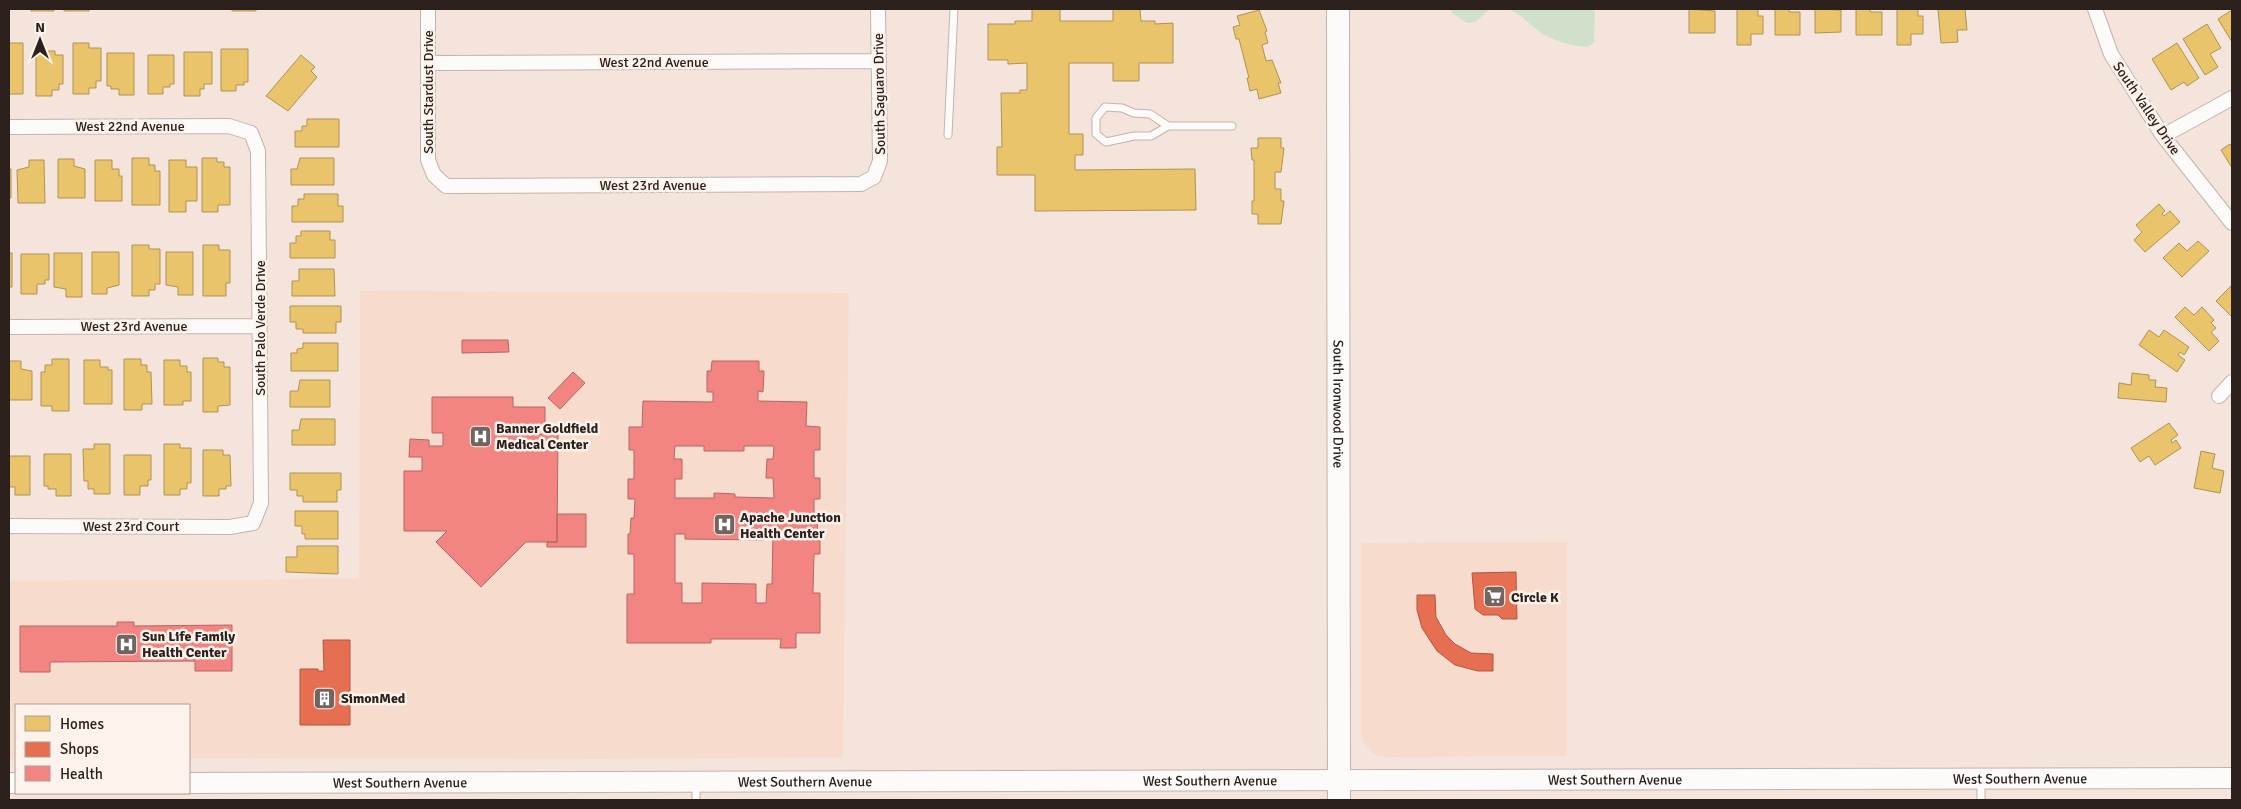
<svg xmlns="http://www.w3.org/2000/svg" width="2241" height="809" viewBox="0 0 2241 809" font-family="Signika,sans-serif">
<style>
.built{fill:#f7dcce}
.green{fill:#d1e0ca}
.homes{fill:#e9c46a;stroke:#b09352}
.shops{fill:#e76f51;stroke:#af5741}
.health{fill:#f28482;stroke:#b66663;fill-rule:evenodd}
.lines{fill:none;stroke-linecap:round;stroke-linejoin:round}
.service-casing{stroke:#c0b4ae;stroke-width:9}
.minor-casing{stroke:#c0b4ae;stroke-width:16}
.secondary-casing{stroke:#c0b4ae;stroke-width:22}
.primary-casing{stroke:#c0b4ae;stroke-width:24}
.service{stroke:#fdfbfa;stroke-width:7}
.minor{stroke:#fdfbfa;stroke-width:14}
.secondary{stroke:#fdfbfa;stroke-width:20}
.primary{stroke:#fdfbfa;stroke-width:22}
.labels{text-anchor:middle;stroke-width:5;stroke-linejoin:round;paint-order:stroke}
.street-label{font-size:14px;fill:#2b201b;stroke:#fef2ec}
.poi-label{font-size:14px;font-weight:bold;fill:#2b201b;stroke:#fef2ec;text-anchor:start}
</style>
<rect width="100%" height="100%" fill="#f4e4dc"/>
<path class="built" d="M360,291L849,293L843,757L602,759L189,758V705H16V759H9V581L359,579Z
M1567,542V756L1388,757L1378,756L1371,752L1364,743L1361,734V543Z"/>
<path class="green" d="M1451,9H1490L1475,22L1467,23L1452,13Z
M1508,9H1594L1595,11L1594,42L1588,47C1573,46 1557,42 1543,34C1530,26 1522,14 1508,9Z"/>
<path class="homes" d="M31,9H54V11H31Z
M64,9H89V11H64Z
M232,9H256V11H232Z
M1032,9H1060V21H1113V9H1140L1141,21H1155V24L1173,23V63H1139V81H1113V63H1069V134H1083V155H1075V170L1195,169L1196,210L1035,211V175H997V147H1002L1001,93H1020V90H1027V63L1008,64V60H988V24H1015V21H1032Z
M1689,9L1715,11V33H1689Z
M1737,9H1758V16H1763V34H1751V45H1737Z
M1775,9H1789V12H1800V35H1775Z
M1815,9L1841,10V32L1815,33Z
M1856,9H1870V12H1882V35H1856Z
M1897,9H1918V16H1923V34H1911V45H1897Z
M1938,9H1965L1967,30H1957L1958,42L1941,43Z
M1259,10L1267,31L1265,32L1268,43L1262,45L1266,61L1272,60L1281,83H1278L1281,93L1259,99L1257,89L1250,91L1247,78H1249L1239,39H1236L1233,27L1240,25L1237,16Z
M2232,10V42L2218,19Z
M2207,24L2221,48L2210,54L2218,67L2205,75L2183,39Z
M9,43H23V94H9Z
M73,43H89V48H101V81H96V88H89V94H73Z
M2177,43L2199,78L2187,86L2184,82L2171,90L2152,59Z
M221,49H248V82H244V85H236V91H221Z
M36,51H55V55H63V84H59V90H52V96H36Z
M184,52H212V84H204V89H200V96H184Z
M107,53H134V95H119V89H111V86H107Z
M148,55H174V84H170V87H163V94H148Z
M301,55L315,67L311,71L317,77L288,111L266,96Z
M307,119H339V147H295V131H302V126H307Z
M1258,138H1281V148H1284L1281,172H1275V189H1281V201H1284L1281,224H1258V214H1252V201H1254V160H1252L1251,148H1258Z
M2230,144L2232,148V168L2221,150Z
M132,158H149V165H155V171H160V205H132Z
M202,158H217V162H224V167H230V205H218V212H202Z
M300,158H334V185H291V169H297Z
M58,159H74V166L85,169V198H58Z
M29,160H44L45,203H18L17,170L29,167Z
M95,160H112V169H119V176H122V201H95Z
M169,160H186V167H197V201H186V212H169Z
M9,169H11V198H9Z
M304,194H338V206H343V222H292V206H298V199H304Z
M2159,204L2165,211L2162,214L2164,216L2170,211L2180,222L2145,252L2134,240L2142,232L2136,225Z
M301,231H330V240H335V258H290V243H296V236H301Z
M2198,241L2209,251L2182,277L2163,258L2179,243L2187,251Z
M132,245H149V249H160V284H155V290H149V296H132Z
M203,245H219V250H230V283H226V296H203Z
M92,252H119V285L107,288V294H92Z
M166,252H193V295H178V287L166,285Z
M9,253H12V287H9Z
M54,253H82V297H66V289L54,287Z
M21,254H49V280H45V284H37V294H21Z
M299,269H334L335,296H292V281H299Z
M2232,285V317L2216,301Z
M290,306H341V322H336V333H303V329H296V322H290Z
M2185,307L2194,315L2202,307L2214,320L2211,323L2216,328L2211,332L2219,341L2209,351L2175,317Z
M2149,330L2159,337L2164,330L2189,347L2184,355L2180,352L2178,355L2185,360L2177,372L2139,345Z
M303,343H338V371H291V353H297V349L303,348Z
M203,358H218V362H224V367H230V405L218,406V412H203Z
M52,359H69V411H52V406H41V372H45V365H52Z
M124,359H141V365H147V372H151L152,404H142V410H124Z
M84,360H100V367H108V370H112V404H84Z
M164,360H180V366H187V372H191V401H183V405H164Z
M9,361H21V369L32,371V400H9Z
M2132,373L2149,375V380H2156L2155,387L2167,388L2166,402L2118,398L2119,383L2131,385Z
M300,380H330V407H290V391H298Z
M301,419H335V445H292V430H299Z
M2169,423L2178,435L2171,440L2172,443L2176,440L2181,448L2155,465L2149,456L2140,462L2131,448Z
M94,444H110V494H94V489H88V481H84L83,449H94Z
M164,444H180V448H191V483H187V489H180V495H164Z
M203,450H223V455H230L231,486H226V489H219V496H203Z
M2201,451L2215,454L2212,468L2224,471L2220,493L2194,488Z
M44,454H71V496H56V489H48V486H44Z
M124,455H151V480H148V486H140V495H124Z
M9,456H30V495H15V487H9Z
M290,473H341V490H337V502H303V496H297V490H290Z
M295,511H338V539H305V534H302V526H295Z
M297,546H338V574L286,572V557H297Z"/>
<path class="shops" d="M1516,572L1517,619H1502L1498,615H1483L1475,609L1472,573Z
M1417,595H1435L1436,617L1446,635L1455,644L1471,653L1493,654V671H1478L1455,665L1437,651L1422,628L1417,610Z
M323,640H350V725H300V669H318V671H324Z"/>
<path class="health" d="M462,340H508L509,352L462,353Z
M712,361H759V371H764L763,392L758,391V401L807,402L806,426L820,427V450H814V478H820V499H814V518H818L817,534H820V554H814L813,593H820V633H796V648H780L781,639H711V643H627V594H634V554H628V534H630L631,518H634L635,499H628V479H634V450H629V427H642L643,401L713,402V392H707V371H711ZM675,446H704V451H744V446H774L773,459H767L766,478H773L774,498L735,497V494L714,493V498H675V479H682V459H674ZM763,532H773L772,584H767L766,603H756V584L702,583V603H682V583H675V534H685V539L763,540Z
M573,372L585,383L560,409L548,398Z
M432,397H513V407H545V429L521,428L520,434H558L557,542H526L481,587L436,542L447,531H404V471H422V457H409L410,439L429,440V446H443V433H432Z
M557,514H586V547H547V542H557Z
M117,622H134V626L232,625V671H195V661L50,662V672H20V626H117Z"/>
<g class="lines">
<defs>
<path id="service" d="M1168,126L1151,136H1134L1106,142L1096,134V118L1105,107L1122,108L1134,113L1150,114L1168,126H1232
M948,135L954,9
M1981,779V800
M696,800V783"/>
<path id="minor" d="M428,9V160L434,175L446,186L861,184L874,177L880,161L878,9
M2095,9L2111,54L2163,136L2232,223
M428,63L879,61
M9,127L229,126L251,133L258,151L261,503L253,523L230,527L9,526
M2163,136L2232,98
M9,327L260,326
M2219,396L2232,382"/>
<g id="secondary">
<path d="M9,783H16"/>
<path id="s1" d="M189,783L2232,778"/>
</g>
<g id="primary">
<path id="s2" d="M1338,9L1339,800"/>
</g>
</defs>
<use href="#service" class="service-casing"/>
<use href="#minor" class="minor-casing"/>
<use href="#secondary" class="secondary-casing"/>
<use href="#primary" class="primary-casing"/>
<use href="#service" class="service"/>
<use href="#minor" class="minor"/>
<use href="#secondary" class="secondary"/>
<use href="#primary" class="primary"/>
</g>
<defs>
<symbol id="hospital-square" viewBox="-11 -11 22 22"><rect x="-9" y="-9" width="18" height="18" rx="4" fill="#71655f" stroke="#fef2ec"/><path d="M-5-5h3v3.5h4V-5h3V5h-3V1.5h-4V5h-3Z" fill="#fff"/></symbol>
<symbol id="supermarket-square" viewBox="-11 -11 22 22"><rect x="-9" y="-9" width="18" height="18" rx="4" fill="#71655f" stroke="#fef2ec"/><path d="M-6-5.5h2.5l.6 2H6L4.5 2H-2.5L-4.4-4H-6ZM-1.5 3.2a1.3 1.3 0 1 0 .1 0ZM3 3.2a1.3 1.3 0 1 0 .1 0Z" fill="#fff"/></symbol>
<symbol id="building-square" viewBox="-11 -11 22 22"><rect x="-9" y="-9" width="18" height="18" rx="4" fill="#71655f" stroke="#fef2ec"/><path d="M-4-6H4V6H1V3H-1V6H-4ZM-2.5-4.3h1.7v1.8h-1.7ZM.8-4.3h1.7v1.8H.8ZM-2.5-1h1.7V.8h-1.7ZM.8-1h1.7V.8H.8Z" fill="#fff"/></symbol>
</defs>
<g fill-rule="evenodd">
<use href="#hospital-square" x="468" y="424" width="25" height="25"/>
<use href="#hospital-square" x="712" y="512" width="25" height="25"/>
<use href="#supermarket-square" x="1482" y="584" width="25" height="25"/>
<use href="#hospital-square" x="114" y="632" width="25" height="25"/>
<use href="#building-square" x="312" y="686" width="25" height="25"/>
</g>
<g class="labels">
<g class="street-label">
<text x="654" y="67">West 22nd Avenue</text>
<text transform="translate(428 92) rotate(-90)" y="5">South Stardust Drive</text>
<text transform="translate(879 94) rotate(-91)" y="5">South Saguaro Drive</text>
<text transform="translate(2147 108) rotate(56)" y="5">South Valley Drive</text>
<text x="130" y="131">West 22nd Avenue</text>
<text x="653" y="190">West 23rd Avenue</text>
<text x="134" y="331">West 23rd Avenue</text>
<text transform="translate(260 328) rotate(-90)" y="5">South Palo Verde Drive</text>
<text dy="5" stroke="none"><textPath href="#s2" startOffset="395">South Ironwood Drive</textPath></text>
<text x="131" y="531">West 23rd Court</text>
<text dy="5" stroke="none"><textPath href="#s1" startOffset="1831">West Southern Avenue</textPath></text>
<text dy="5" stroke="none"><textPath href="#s1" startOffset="1426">West Southern Avenue</textPath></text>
<text dy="5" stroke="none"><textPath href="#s1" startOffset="1021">West Southern Avenue</textPath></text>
<text dy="5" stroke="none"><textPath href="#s1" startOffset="616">West Southern Avenue</textPath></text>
<text dy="5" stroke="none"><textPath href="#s1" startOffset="211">West Southern Avenue</textPath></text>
</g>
<g class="poi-label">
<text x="496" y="433">Banner Goldfield<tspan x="496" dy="16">Medical Center</tspan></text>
<text x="740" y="522">Apache Junction<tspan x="740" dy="16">Health Center</tspan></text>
<text x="1511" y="602">Circle K</text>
<text x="142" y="641">Sun Life Family<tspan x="142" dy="16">Health Center</tspan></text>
<text x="341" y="703">SimonMed</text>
</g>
</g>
<rect width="2241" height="809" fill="none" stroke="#2b201b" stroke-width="20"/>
<rect x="15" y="704" width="175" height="90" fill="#fef2ec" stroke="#aa9e98"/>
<rect x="25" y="716" width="25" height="15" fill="#e9c46a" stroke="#aa9e98"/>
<text x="60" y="729" font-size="15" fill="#2b201b">Homes</text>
<rect x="25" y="742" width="25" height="15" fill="#e76f51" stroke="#aa9e98"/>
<text x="60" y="754" font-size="15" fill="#2b201b">Shops</text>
<rect x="25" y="766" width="25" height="15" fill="#f28482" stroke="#aa9e98"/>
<text x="60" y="779" font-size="15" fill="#2b201b">Health</text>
<g transform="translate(40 40)" stroke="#fef2ec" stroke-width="4" paint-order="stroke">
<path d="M0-4L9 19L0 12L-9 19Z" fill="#2b201b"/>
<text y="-8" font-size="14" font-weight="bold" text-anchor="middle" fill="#2b201b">N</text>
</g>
</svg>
